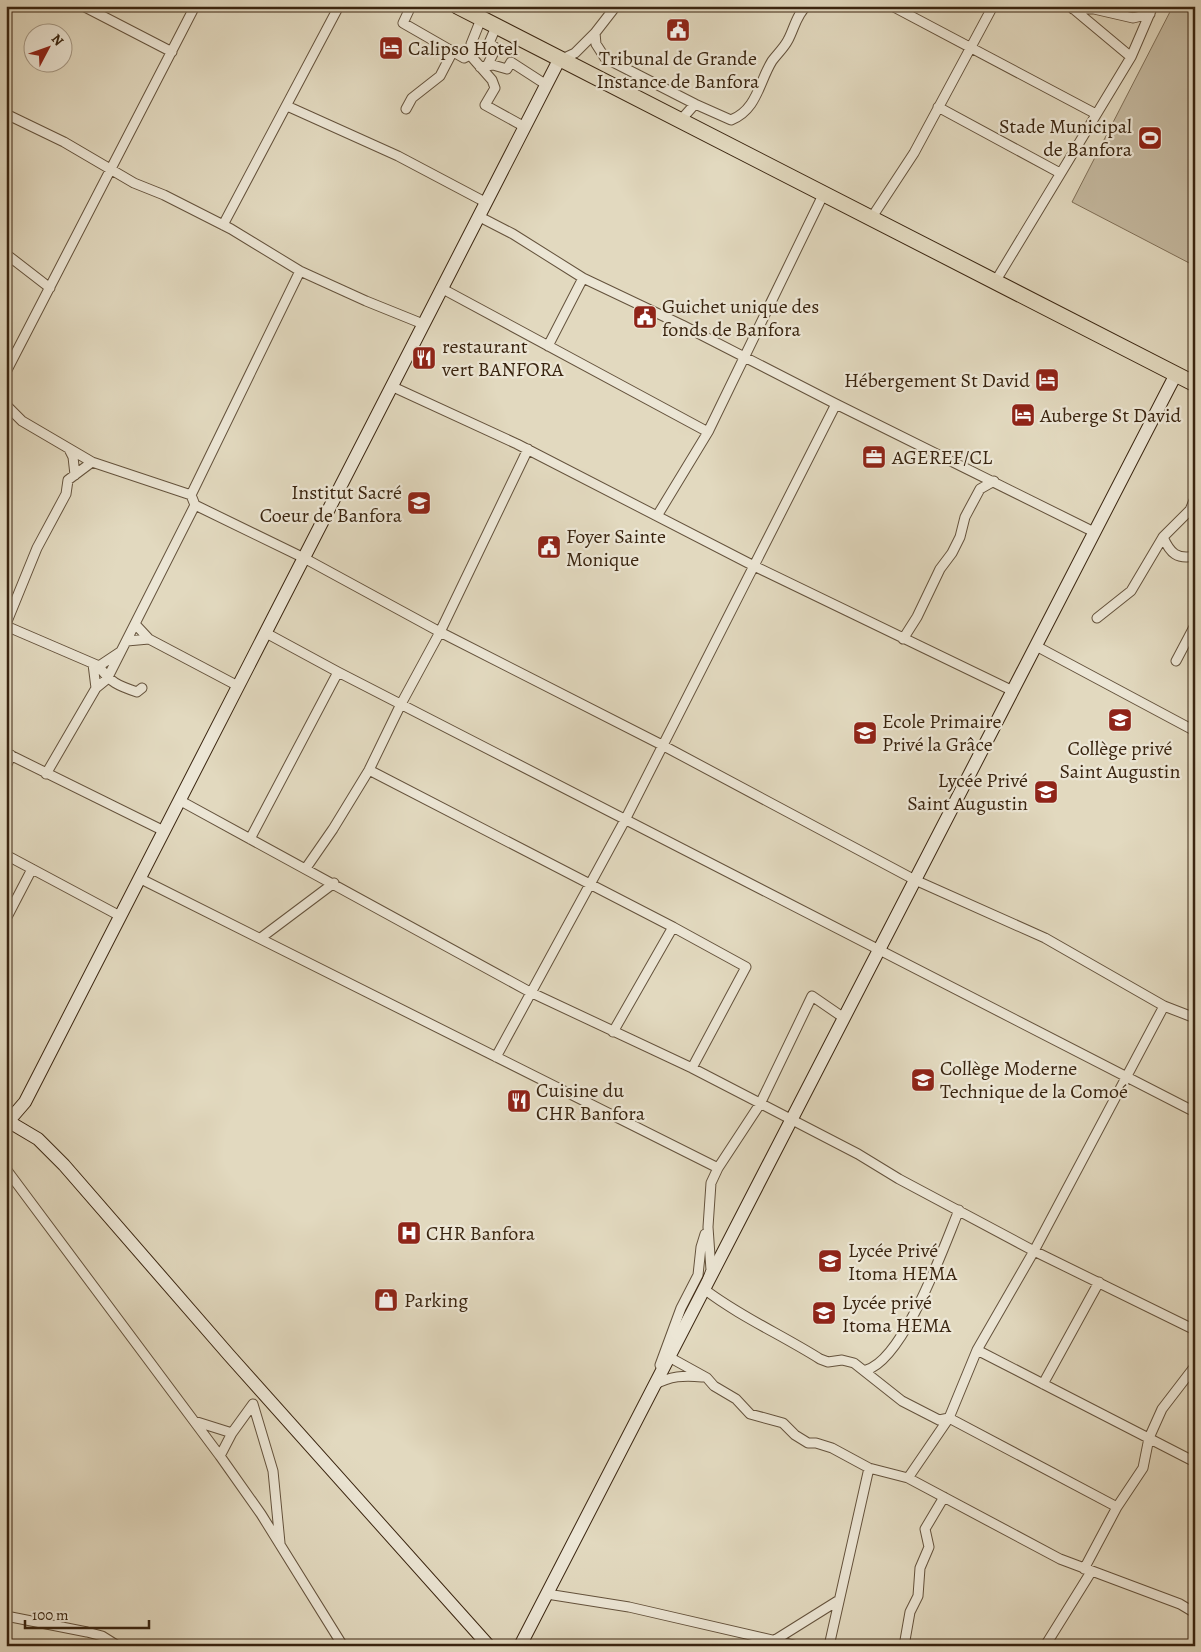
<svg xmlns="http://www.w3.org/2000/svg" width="1201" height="1652" viewBox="0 0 1201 1652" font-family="Alegreya,serif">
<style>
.green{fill:#c5baa1;stroke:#807058}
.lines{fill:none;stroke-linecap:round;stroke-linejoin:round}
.street-casing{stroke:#64523c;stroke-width:11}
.secondary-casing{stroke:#3a2510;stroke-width:14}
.highway-casing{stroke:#3a2510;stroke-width:17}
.street{stroke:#ece6d5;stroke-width:9}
.secondary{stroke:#ece6d5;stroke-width:12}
.highway{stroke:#e2d9bf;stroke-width:15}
.labels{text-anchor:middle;stroke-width:4.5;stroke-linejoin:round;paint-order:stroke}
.poi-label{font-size:20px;fill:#3a2510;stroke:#ece6d5;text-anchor:start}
</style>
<rect width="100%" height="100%" fill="#e2d9bf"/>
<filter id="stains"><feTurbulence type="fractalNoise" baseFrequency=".004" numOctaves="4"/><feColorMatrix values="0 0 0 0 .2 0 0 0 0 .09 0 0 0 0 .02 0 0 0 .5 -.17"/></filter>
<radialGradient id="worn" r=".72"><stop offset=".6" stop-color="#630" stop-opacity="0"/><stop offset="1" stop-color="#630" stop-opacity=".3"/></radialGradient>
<path class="green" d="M1173,6H1195V266L1072,202Z"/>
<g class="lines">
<defs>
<path id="street" d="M83,6L172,52
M411,6L403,23L464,58L470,55
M616,6L595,33L596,44L605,58L695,104
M892,6L1096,114
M1070,6L1131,57
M1073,9H1094L1133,18L1150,14
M481,19L471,44L470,55L492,80L495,88L485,105L523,126
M560,60L575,53L595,33
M487,66L496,48L489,43L496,27
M480,67L493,65L507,69L511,62L545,84
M287,106L398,156L485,202
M938,107L1060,173
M406,109L412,98L440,76L453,51
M6,114L64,142L134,183L164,195L231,229L300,271L366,301L423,324
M679,122L695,104L731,120C757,110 759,82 772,61C777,54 784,48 788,40C794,29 797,13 807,6
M478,216L513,234L583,278L682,325L836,404L1094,532
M872,217L914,153L993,6
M223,225L339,6
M6,254L50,288
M995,282L1131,57L1153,6
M441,288L708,432
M548,346L583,278
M6,372L195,6
M391,386L517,444L754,566L1013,691
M6,405L22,421L92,462L191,495L195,505L304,558L440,632L662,745L915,880L1045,938L1164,1006L1195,1018
M69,449L73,457L75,475
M191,495L300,271
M1195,498L1190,510L1163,537C1170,553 1177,560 1195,556
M657,516L708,432L823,195
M1097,618L1131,591L1163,537
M6,624L37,548L66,494L68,480L92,462
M135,624L149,639
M6,626L99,666C109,682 119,686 137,692L142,688
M266,633L338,672L1195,1112
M903,639L917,617L940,569L952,553L960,537L965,517L980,489L994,481
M127,641L149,639L238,686
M1036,646L1195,731
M1176,661L1195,625
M93,664L96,688
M99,666L120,652
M6,753L164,831
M6,767L11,755
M369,770L673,927
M46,774L96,688L107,679L195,505
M179,800L530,992L692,1068L858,1154L899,1179L1034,1251L1195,1330
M250,839L338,672
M6,855L120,916
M306,868L333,829L369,770L401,704L440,632L528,449
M139,878L718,1168
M6,919L32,869
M262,937L334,883
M844,1018L812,996L760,1104L718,1168L711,1183L708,1227L711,1270L704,1289C739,1316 782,1335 820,1359L828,1362L842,1360L854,1363L902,1401L939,1420L949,1418L1117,1507
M613,1032L673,927L746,967L692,1068
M496,1057L625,820L836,404
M6,1169L220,1456L261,1514L343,1646
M977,1350L1195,1462
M669,1357L707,1378L714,1386L736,1399L750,1414L783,1423L795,1435L808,1443H816L832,1448L869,1468L908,1478L1060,1559L1180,1604L1195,1613
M660,1365L681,1308L698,1275L701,1247L705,1234
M866,1370C904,1360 944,1246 959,1210
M1043,1384L1099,1282
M654,1385C670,1376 684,1375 702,1377
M194,1421L232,1433L253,1404L273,1471L280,1543
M220,1456L232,1433
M908,1478L949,1418L977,1350L1034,1251L1164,1006
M1084,1569L1117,1507L1143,1468L1149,1438L1162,1409L1195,1366
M547,1594L629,1607L798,1646
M6,1616L87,1632L102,1636L118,1646
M775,1640L839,1600
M829,1646L869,1468
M904,1646L910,1612L918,1596L920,1568L929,1547L925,1529L944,1497
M1045,1646L1091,1572"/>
<path id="secondary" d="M6,1120L38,1139L64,1165L229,1355L489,1646
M6,1124L25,1102L559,60
M520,1646L1176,374"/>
<path id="highway" d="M457,6L1195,384"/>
</defs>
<use href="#street" class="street-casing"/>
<use href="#secondary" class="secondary-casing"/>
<use href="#highway" class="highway-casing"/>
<use href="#street" class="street"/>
<use href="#secondary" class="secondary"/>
<use href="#highway" class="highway"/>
</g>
<defs>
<symbol id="civic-square" viewBox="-11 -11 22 22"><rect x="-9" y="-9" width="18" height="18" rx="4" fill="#8f2418" stroke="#ece6d5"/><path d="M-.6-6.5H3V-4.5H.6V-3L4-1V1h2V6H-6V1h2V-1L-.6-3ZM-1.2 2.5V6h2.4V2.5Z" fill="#fff"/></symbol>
<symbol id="hotel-square" viewBox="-11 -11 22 22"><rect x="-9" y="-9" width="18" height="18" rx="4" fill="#8f2418" stroke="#ece6d5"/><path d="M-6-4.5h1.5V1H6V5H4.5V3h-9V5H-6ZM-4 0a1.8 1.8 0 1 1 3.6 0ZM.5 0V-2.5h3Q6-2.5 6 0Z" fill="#fff"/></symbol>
<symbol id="stadium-square" viewBox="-11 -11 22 22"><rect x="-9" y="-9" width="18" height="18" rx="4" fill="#8f2418" stroke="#ece6d5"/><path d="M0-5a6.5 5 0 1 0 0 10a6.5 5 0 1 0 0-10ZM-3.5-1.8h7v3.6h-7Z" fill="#fff"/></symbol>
<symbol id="restaurant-square" viewBox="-11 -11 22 22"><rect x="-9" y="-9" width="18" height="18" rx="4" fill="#8f2418" stroke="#ece6d5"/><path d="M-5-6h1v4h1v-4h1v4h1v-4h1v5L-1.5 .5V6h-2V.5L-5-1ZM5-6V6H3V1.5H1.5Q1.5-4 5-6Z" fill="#fff"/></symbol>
<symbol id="office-square" viewBox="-11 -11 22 22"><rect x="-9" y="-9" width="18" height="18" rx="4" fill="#8f2418" stroke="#ece6d5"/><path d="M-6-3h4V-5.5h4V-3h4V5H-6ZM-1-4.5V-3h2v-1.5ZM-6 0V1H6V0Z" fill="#fff"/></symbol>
<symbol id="school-square" viewBox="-11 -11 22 22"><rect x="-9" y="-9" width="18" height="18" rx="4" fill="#8f2418" stroke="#ece6d5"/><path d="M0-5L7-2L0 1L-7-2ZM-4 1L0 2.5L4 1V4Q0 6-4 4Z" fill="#fff"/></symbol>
<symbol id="hospital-square" viewBox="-11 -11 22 22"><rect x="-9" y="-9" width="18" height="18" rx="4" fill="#8f2418" stroke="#ece6d5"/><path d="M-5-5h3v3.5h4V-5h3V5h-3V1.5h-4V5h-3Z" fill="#fff"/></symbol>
<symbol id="shop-square" viewBox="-11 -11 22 22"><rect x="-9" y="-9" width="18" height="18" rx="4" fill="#8f2418" stroke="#ece6d5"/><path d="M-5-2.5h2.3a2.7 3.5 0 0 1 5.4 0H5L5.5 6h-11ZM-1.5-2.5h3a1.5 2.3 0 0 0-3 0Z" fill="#fff"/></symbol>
</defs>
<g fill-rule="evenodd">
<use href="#civic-square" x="664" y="16" width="28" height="28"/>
<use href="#hotel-square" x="377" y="34" width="28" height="28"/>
<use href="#stadium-square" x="1136" y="124" width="28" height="28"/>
<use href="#civic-square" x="631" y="303" width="28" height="28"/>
<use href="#restaurant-square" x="410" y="344" width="28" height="28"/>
<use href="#hotel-square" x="1033" y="366" width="28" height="28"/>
<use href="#hotel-square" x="1009" y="401" width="28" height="28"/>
<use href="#office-square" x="860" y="443" width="28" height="28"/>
<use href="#school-square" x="405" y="489" width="28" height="28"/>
<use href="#civic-square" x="535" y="533" width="28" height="28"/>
<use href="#school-square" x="1106" y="706" width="28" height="28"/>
<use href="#school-square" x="851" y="719" width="28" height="28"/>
<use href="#school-square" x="1032" y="778" width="28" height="28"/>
<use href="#school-square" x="909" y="1066" width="28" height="28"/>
<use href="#restaurant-square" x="505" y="1087" width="28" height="28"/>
<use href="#hospital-square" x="395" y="1219" width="28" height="28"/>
<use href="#school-square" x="816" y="1247" width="28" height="28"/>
<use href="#shop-square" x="372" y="1286" width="28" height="28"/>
<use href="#school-square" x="810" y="1299" width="28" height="28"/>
</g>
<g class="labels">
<g class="poi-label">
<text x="408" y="55">Calipso Hotel</text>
<text x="678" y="65" text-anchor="middle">Tribunal de Grande<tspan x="678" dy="23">Instance de Banfora</tspan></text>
<text x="1132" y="133" text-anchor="end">Stade Municipal<tspan x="1132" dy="23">de Banfora</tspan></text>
<text x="662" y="313">Guichet unique des<tspan x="662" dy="23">fonds de Banfora</tspan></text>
<text x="442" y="353">restaurant<tspan x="442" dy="23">vert BANFORA</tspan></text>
<text x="1030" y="387" text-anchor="end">Hébergement St David</text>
<text x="1040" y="422">Auberge St David</text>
<text x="892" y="464">AGEREF/CL</text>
<text x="402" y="499" text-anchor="end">Institut Sacré<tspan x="402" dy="23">Coeur de Banfora</tspan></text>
<text x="566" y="543">Foyer Sainte<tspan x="566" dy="23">Monique</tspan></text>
<text x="882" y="728">Ecole Primaire<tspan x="882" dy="23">Privé la Grâce</tspan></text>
<text x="1120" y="755" text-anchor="middle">Collège privé<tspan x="1120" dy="23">Saint Augustin</tspan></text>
<text x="1028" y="787" text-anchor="end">Lycée Privé<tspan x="1028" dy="23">Saint Augustin</tspan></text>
<text x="940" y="1075">Collège Moderne<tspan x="940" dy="23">Technique de la Comoé</tspan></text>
<text x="536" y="1097">Cuisine du<tspan x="536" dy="23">CHR Banfora</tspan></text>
<text x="426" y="1240">CHR Banfora</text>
<text x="848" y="1257">Lycée Privé<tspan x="848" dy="23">Itoma HEMA</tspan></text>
<text x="404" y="1307">Parking</text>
<text x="842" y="1309">Lycée privé<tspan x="842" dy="23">Itoma HEMA</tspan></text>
</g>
</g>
<rect width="1201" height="1652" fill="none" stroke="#e2d9bf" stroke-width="25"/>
<rect x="8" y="8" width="1186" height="1637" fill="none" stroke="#3a2510" stroke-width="2.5"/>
<rect x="12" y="12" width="1176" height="1627" fill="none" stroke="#3a2510"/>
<g transform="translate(48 48) rotate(49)"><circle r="24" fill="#ece6d5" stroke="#a59986"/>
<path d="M0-4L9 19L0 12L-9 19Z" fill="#8f2418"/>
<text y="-8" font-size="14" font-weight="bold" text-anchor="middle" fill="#3a2510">N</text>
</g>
<path d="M25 1620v8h124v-8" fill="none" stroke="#3a2510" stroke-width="2.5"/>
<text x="32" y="1620" font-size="15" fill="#3a2510" stroke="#ece6d5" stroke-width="4" paint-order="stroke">100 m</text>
<rect width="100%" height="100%" filter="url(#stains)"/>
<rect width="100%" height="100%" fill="url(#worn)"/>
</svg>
